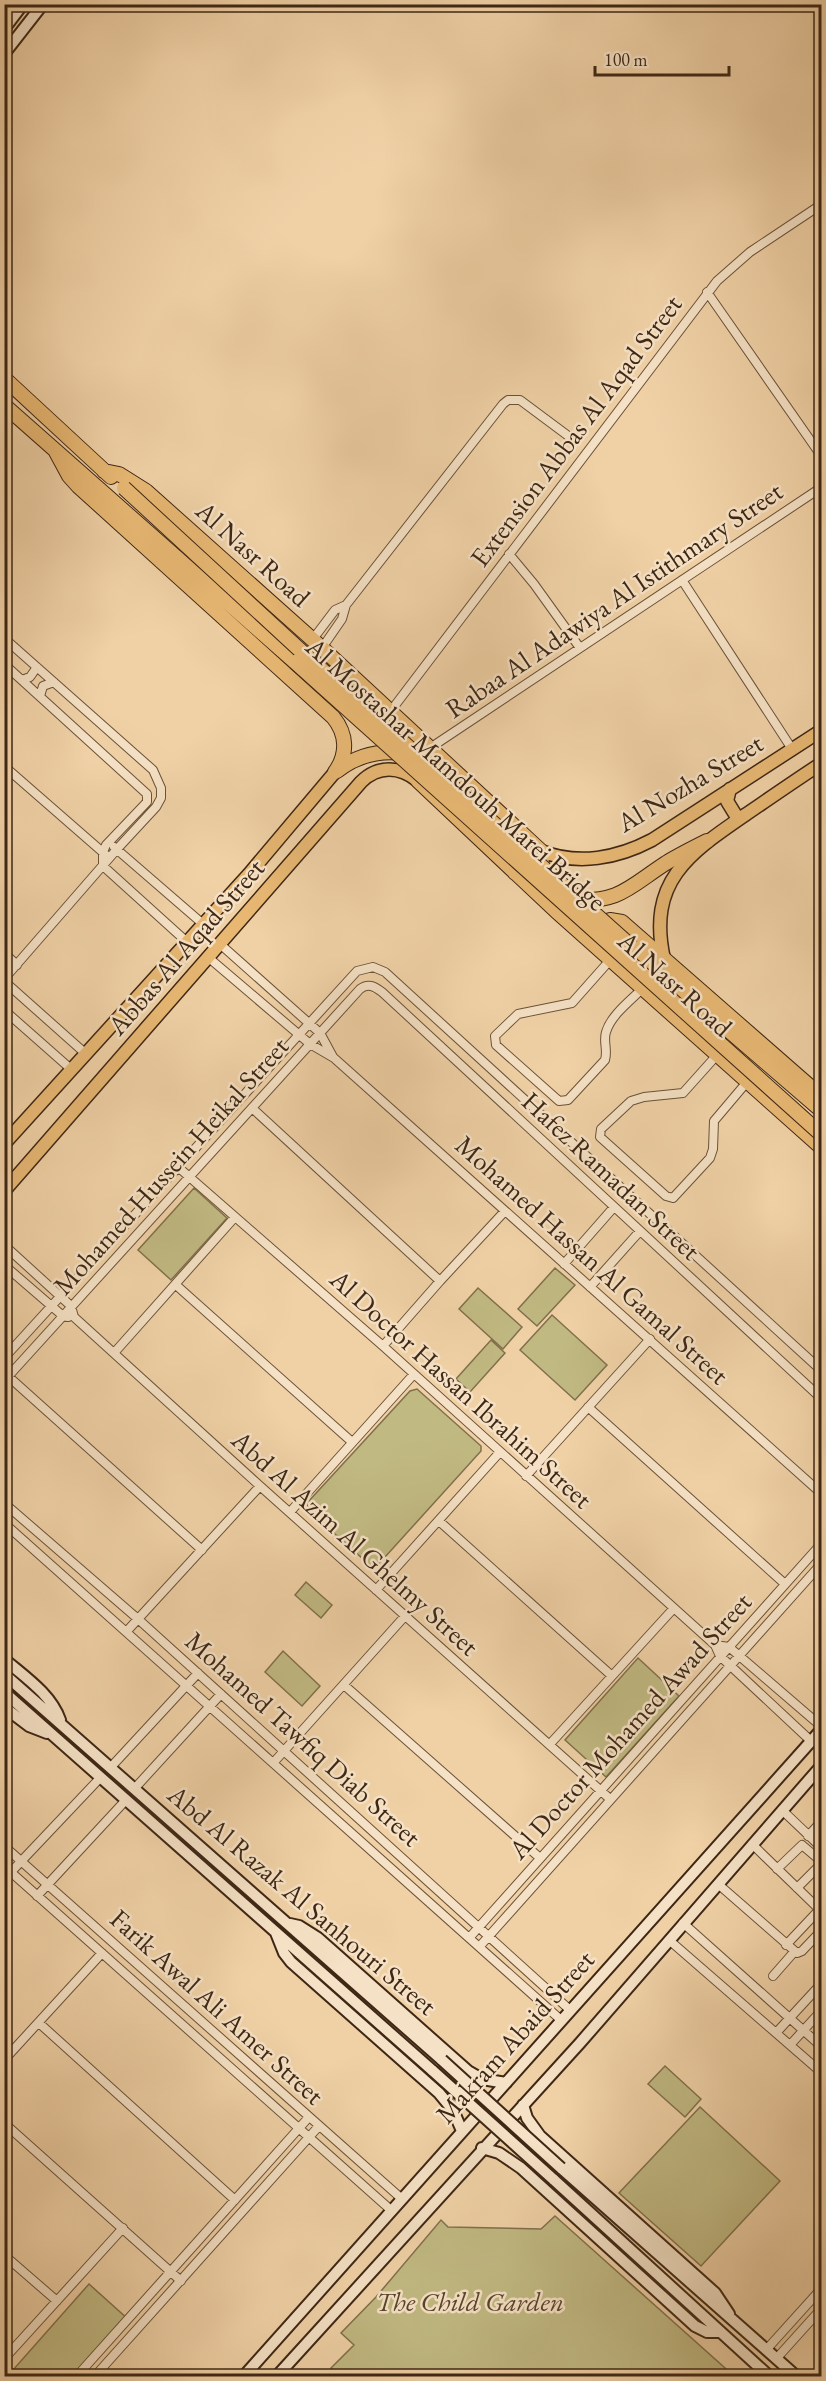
<svg xmlns="http://www.w3.org/2000/svg" width="826" height="2381" viewBox="0 0 826 2381" font-family="'EB Garamond',serif">
<style>
.green{fill:#c1b982;stroke:#80704c;stroke-width:1.5}
.lines{fill:none;stroke-linecap:round;stroke-linejoin:round}
.street-casing{stroke:#6a5239;stroke-width:10}
.secondary-casing{stroke:#3e2715;stroke-width:14}
.primary-casing{stroke:#3e2715;stroke-width:15}
.highway-casing{stroke:#3e2715;stroke-width:16}
.street{stroke:#f5e1c5;stroke-width:8}
.secondary{stroke:#f5e1c5;stroke-width:10}
.primary{stroke:#e8b873;stroke-width:12}
.highway{stroke:#e8b873;stroke-width:14}
.secondary-bridge-casing{stroke:#3e2715;stroke-width:14;stroke-linecap:butt}
.highway-bridge-casing{stroke:#3e2715;stroke-width:16;stroke-linecap:butt}
.secondary-bridge{stroke:#f5e1c5;stroke-width:10}
.highway-bridge{stroke:#e8b873;stroke-width:14}
.labels{text-anchor:middle;stroke-width:5;stroke-linejoin:round;paint-order:stroke}
.street-label{font-size:27px;fill:#3e2715;stroke:#f5e1c5}
.park-label{font-size:27px;font-style:italic;fill:#58442b;stroke:#f5e1c5}
</style>
<rect width="100%" height="100%" fill="#f0d1a6"/>
<filter id="stains"><feTurbulence type="fractalNoise" baseFrequency=".00333" numOctaves="4"/><feColorMatrix values="0 0 0 0 .2 0 0 0 0 .09 0 0 0 0 .02 0 0 0 .5 -.17"/></filter>
<radialGradient id="worn" r=".72"><stop offset=".6" stop-color="#630" stop-opacity="0"/><stop offset="1" stop-color="#630" stop-opacity=".3"/></radialGradient>
<path class="green" d="M194,1188L227,1218L171,1280L138,1250Z
M555,1268L575,1285L537,1326L518,1309Z
M478,1288L522,1327L503,1349L459,1309Z
M552,1315L607,1365L575,1400L520,1350Z
M491,1340L505,1353L470,1392L456,1379Z
M417,1389L481,1446V1451L376,1567L371,1566L309,1511L307,1503L410,1391Z
M306,1582L332,1605L321,1618L295,1595Z
M283,1651L320,1686L302,1706L265,1672Z
M638,1658L679,1696L606,1777L565,1740Z
M665,2066L701,2099L685,2117L648,2084Z
M700,2107L780,2181L701,2266L619,2193Z
M555,2216L734,2376H339L331,2368L354,2345L341,2333L376,2297L441,2220L448,2227L541,2229Z
M89,2284L129,2320L77,2376H19L12,2371Z"/>
<g class="lines">
<defs>
<path id="street" d="M707,292L822,457
M509,554L534,584L580,648
M682,580L792,749
M4,638L153,770L161,788V798L156,807L118,848L4,979
M313,639L335,610L346,605
M322,648L342,619L346,605L503,404L508,400H520L571,438
M4,664L147,794V802L106,845L103,852V866
M22,680L30,677L37,667
M40,696L43,686L54,682
M390,712L717,281L750,252L822,204
M430,748L822,487
M4,766L106,855
M114,847L203,924
M103,866L187,942
M220,944L320,1033L333,1057
M4,953L17,965
M209,958L310,1044L334,1058L822,1494
M611,959L572,1003L518,1014L495,1036L496,1045L559,1101L568,1100L605,1060C608,1050 603,1041 606,1032C611,1015 631,1000 643,988
M4,981L86,1054
M4,1010L72,1070
M717,1055L683,1093L644,1097L631,1101L601,1129L600,1137L666,1196L673,1198L710,1158L713,1149L714,1121L747,1082
M252,1108L440,1281
M178,1167L383,1346L715,1645L720,1656L811,1741
M4,1245L71,1306L74,1317L260,1486L610,1799
M564,1264L614,1207
M4,1265L63,1316L68,1317
M176,1285L352,1442
M590,1287L640,1231
M383,1346L440,1281L505,1211
M114,1353L235,1217
M4,1358L357,971L373,967L385,972L822,1371
M9,1377L202,1550
M4,1381L360,989C368,983 374,986 382,992L822,1399
M588,1407L785,1584
M526,1476L650,1339
M4,1503L138,1619L570,2010
M290,1512L414,1374
M439,1521L612,1676
M4,1523L561,2020
M376,1590L500,1452
M127,1631L260,1486
M715,1645L729,1647L822,1727
M344,1685L540,1858
M550,1744L674,1608
M274,1762L405,1616
M111,1767L198,1673
M135,1788L221,1694
M782,1810L822,1848
M808,1836L822,1821
M752,1844L822,1912
M4,1846L402,2199
M4,1866L392,2211
M777,1869L802,1845L822,1862
M11,1872L100,1778
M718,1884L797,1953L802,1951L822,1930
M797,1888L822,1863
M37,1896L125,1801
M683,1923L822,2047
M470,1937L822,1543
M669,1940L822,2073
M786,1945L819,1910
M480,1946L822,1563
M773,1976L794,1952
M39,2023L235,2200
M776,2033L822,1983
M790,2045L822,2010
M4,2060L102,1953
M4,2123L181,2281
M4,2255L57,2301
M766,2350L822,2288
M4,2359L123,2228
M776,2359L822,2308
M77,2376L309,2117
M95,2376L319,2126"/>
<path id="secondary" d="M4,29L23,4
M4,54L43,4
M4,1659C25,1677 51,1694 60,1720
M4,1674L442,2060
M4,1692L433,2071
M4,1707L29,1726L47,1733
M290,1924L299,1926L318,1938L468,2071L482,2079L506,2083
M276,1933L284,1953L291,1962L439,2093L453,2110L462,2131
M523,2105L527,2118L540,2136L715,2293L729,2314
M482,2148L499,2153L521,2168L695,2326L707,2332H720
M561,2168L796,2376
M553,2179L769,2376
M244,2376L822,1729
M277,2376L580,2043L822,1765"/>
<path id="primary" d="M730,789L727,801L738,819
M541,851C578,866 618,858 652,840L822,730
M664,959C647,882 688,854 745,815C770,798 796,780 822,763
M4,1144L249,874L335,772
M4,1191L361,782C378,765 400,766 418,781"/>
<path id="highway" d="M4,378L111,477
M4,405L295,662
M56,452L69,476L78,486L333,717C347,734 348,754 335,772
M104,471L119,474L146,491L322,648L541,851C545,869 533,879 515,873
M337,771C356,756 379,750 403,753
M418,781L556,911L822,1148
M572,900C620,903 629,887 666,863C679,855 693,848 707,841
M598,926L610,920L622,922L822,1097
M632,947L822,1111"/>
</defs>
<use href="#street" class="street-casing"/>
<use href="#secondary" class="secondary-casing"/>
<use href="#primary" class="primary-casing"/>
<use href="#highway" class="highway-casing"/>
<use href="#street" class="street"/>
<use href="#secondary" class="secondary"/>
<use href="#primary" class="primary"/>
<use href="#highway" class="highway"/>
<defs>
<path id="secondary-bridge" d="M442,2060L561,2168
M433,2071L553,2179"/>
<path id="highway-bridge" d="M124,488L302,652L632,947
M295,662L822,1135"/>
</defs>
<use href="#secondary-bridge" class="secondary-bridge-casing"/>
<use href="#highway-bridge" class="highway-bridge-casing"/>
<use href="#secondary-bridge" class="secondary-bridge"/>
<use href="#highway-bridge" class="highway-bridge"/>
</g>
<g class="labels">
<g class="street-label">
<text transform="translate(576 431) rotate(-53)" y="9">Extension Abbas Al Aqad Street</text>
<text transform="translate(253 554) rotate(42)" y="9">Al Nasr Road</text>
<text transform="translate(614 600) rotate(-34)" y="9">Rabaa Al Adawiya Al Istithmary Street</text>
<text transform="translate(456 774) rotate(42)" y="9">Al Mostashar Mamdouh Marei Bridge</text>
<text transform="translate(690 783) rotate(-31)" y="9">Al Nozha Street</text>
<text transform="translate(186 947) rotate(-49)" y="9">Abbas Al Aqad Street</text>
<text transform="translate(675 984) rotate(42)" y="9">Al Nasr Road</text>
<text transform="translate(171 1166) rotate(-48)" y="9">Mohamed Hussein Heikal Street</text>
<text transform="translate(611 1176) rotate(43)" y="9">Hafez Ramadan Street</text>
<text transform="translate(592 1260) rotate(42)" y="9">Mohamed Hassan Al Gamal Street</text>
<text transform="translate(461 1389) rotate(42)" y="9">Al Doctor Hassan Ibrahim Street</text>
<text transform="translate(355 1543) rotate(42)" y="9">Abd Al Azim Al Ghelmy Street</text>
<text transform="translate(630 1726) rotate(-48)" y="9">Al Doctor Mohamed Awad Street</text>
<text transform="translate(303 1739) rotate(42)" y="9">Mohamed Tawfiq Diab Street</text>
<text transform="translate(302 1900) rotate(40)" y="9">Abd Al Razak Al Sanhouri Street</text>
<text transform="translate(217 2007) rotate(42)" y="9">Farik Awal Ali Amer Street</text>
<text transform="translate(515 2037) rotate(-48)" y="9">Makram Abaid Street</text>
</g>
<g class="park-label">
<text x="470" y="2311">The Child Garden</text>
</g>
</g>
<rect width="826" height="2381" fill="none" stroke="#f0d1a6" stroke-width="24"/>
<rect x="6" y="6" width="814" height="2369" fill="none" stroke="#3e2715" stroke-width="3"/>
<rect x="12" y="12" width="802" height="2357" fill="none" stroke="#3e2715" stroke-width="1.5"/>
<path d="M595 66v9h134v-9" fill="none" stroke="#3e2715" stroke-width="3"/>
<text x="604" y="66" font-size="18" fill="#3e2715" stroke="#f5e1c5" stroke-width="4.5" paint-order="stroke">100 m</text>
<rect width="100%" height="100%" filter="url(#stains)"/>
<rect width="100%" height="100%" fill="url(#worn)"/>
</svg>
